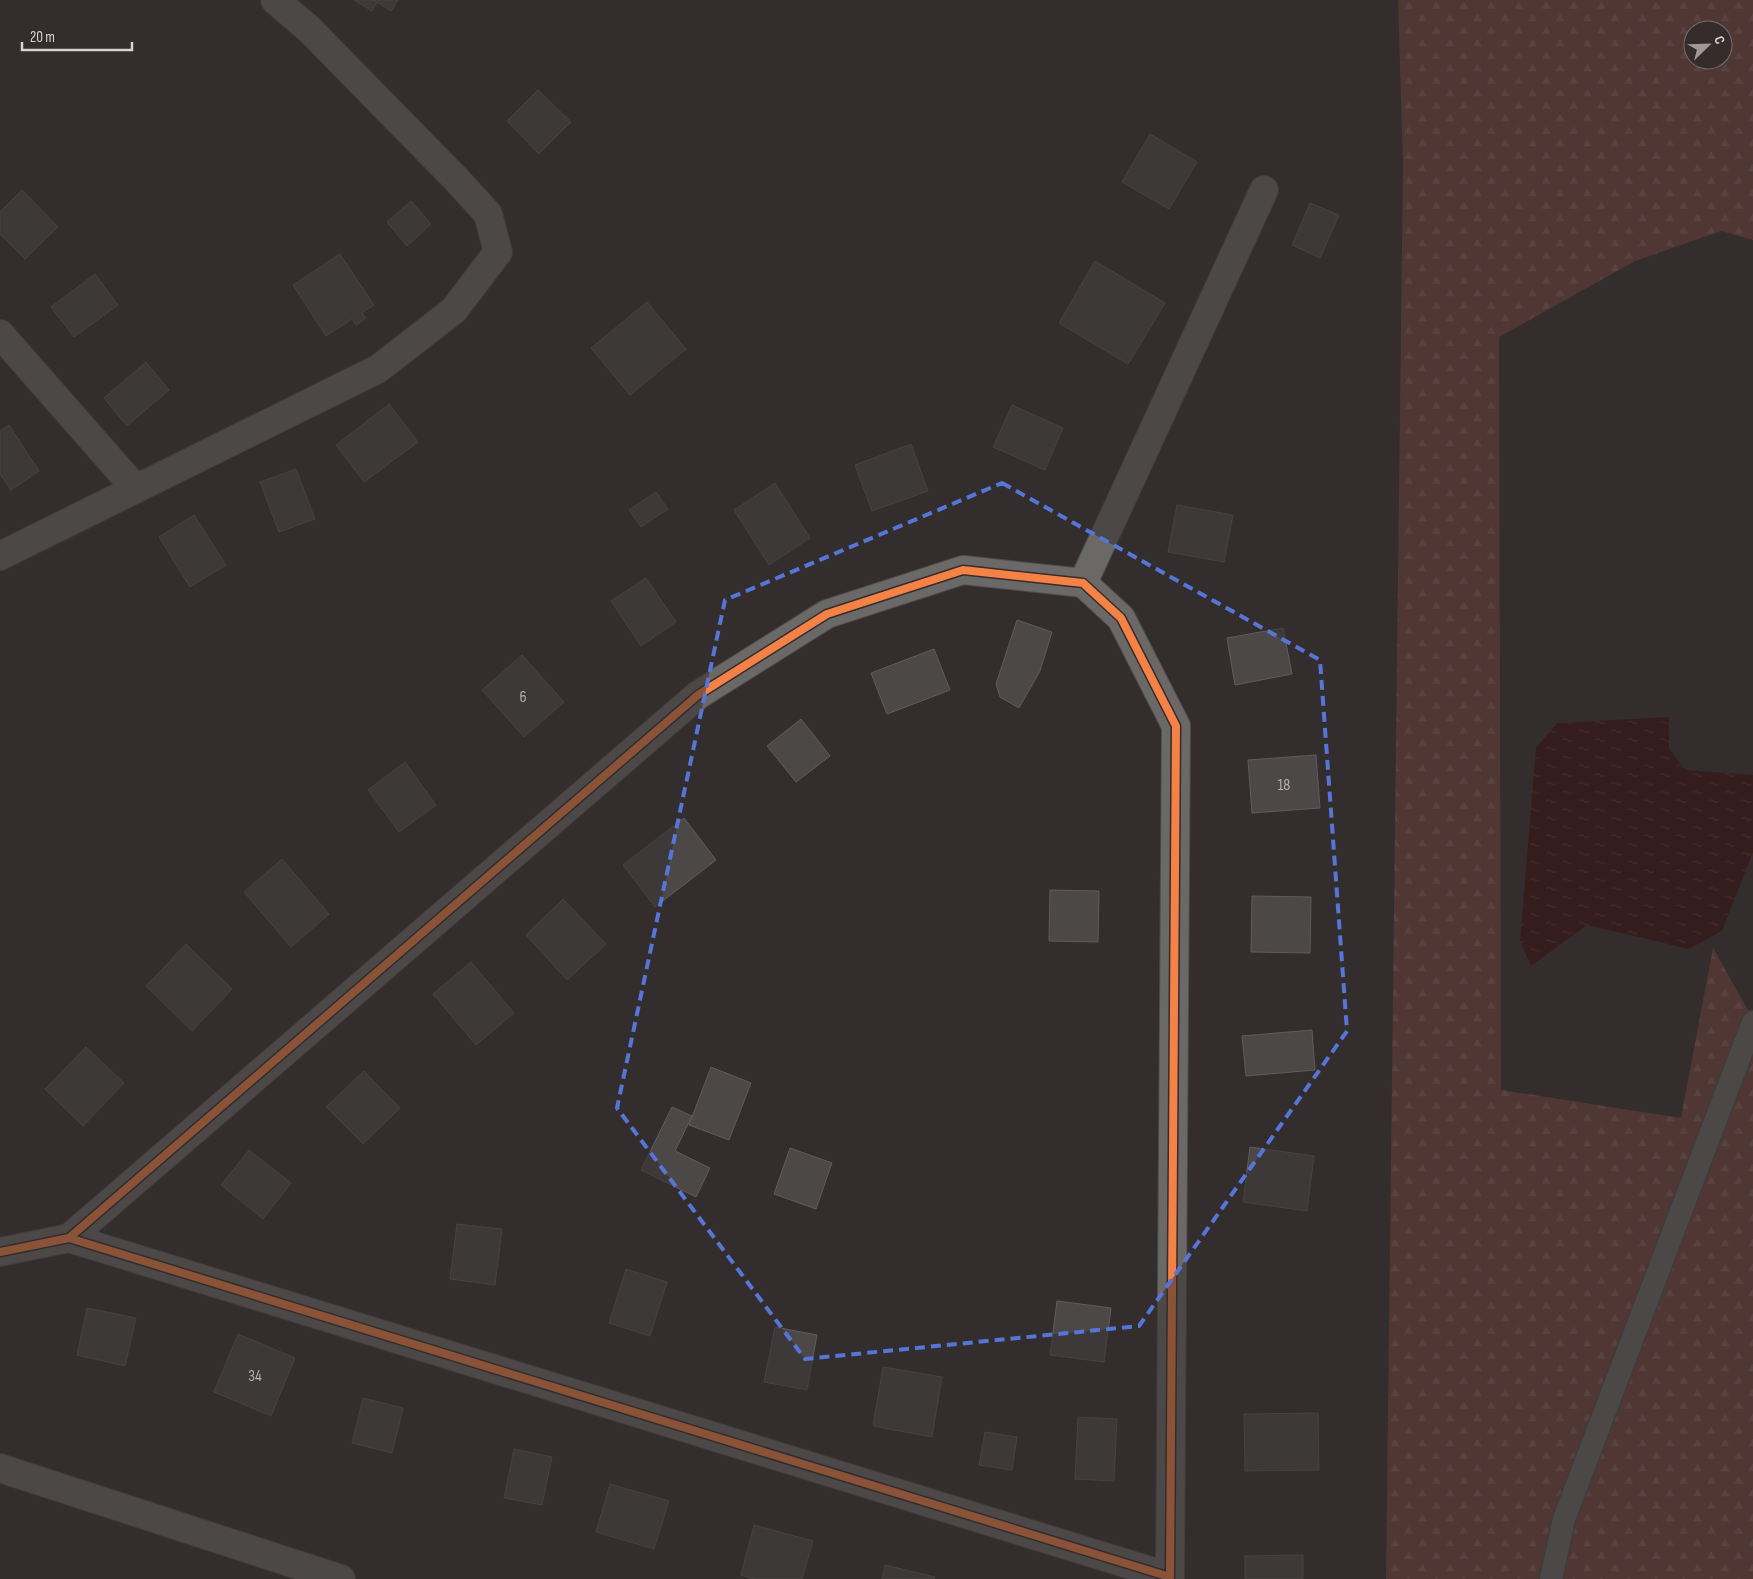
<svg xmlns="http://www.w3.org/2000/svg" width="1753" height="1579" viewBox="0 0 1753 1579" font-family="'Sofia Sans Condensed',sans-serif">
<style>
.forest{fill:url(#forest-firs);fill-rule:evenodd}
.water{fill:url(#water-ripples)}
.building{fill:#4c4847;stroke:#605c5b}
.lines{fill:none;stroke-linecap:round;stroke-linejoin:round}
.service-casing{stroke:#504c4b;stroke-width:25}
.minor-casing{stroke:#504c4b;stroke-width:30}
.tertiary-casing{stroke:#504c4b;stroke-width:30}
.service{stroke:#6b6968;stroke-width:22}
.minor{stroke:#6b6968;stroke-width:28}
.tertiary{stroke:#6b6968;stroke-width:28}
.cycleway-casing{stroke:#352c2b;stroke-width:11}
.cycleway{stroke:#f48246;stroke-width:8}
.marked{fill:none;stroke:#5576d6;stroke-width:4;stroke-dasharray:10 6;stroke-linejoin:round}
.labels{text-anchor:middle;stroke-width:4;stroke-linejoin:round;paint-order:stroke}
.number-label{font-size:16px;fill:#b5b0ae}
</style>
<defs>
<pattern id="forest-firs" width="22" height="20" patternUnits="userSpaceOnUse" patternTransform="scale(1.25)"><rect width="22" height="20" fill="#73433d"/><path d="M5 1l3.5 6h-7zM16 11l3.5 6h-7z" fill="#865d58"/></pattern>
<pattern id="water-ripples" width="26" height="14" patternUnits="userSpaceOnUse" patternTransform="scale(1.25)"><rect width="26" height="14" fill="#380b0a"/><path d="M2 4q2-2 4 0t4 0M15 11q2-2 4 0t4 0" fill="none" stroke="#542e2d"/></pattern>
</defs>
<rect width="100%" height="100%" fill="#332e2d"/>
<path class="forest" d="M1398,0H1753V240L1721,231L1635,261L1499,337L1501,1090L1681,1118L1713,948L1753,1019V1579H1386L1403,163ZM1693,30H1723V60H1693Z"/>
<path class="water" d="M1669,717V749L1686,770L1753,775V852L1722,931L1689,949L1587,925L1531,966L1520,941L1536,748L1557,723Z"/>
<path class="building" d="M354,0H398L391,11L377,2L372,11Z
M538,90L571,122L539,154L507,121Z
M1150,134L1197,162L1169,209L1122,182Z
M22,190L58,227L25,259L0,234V212Z
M411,201L431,224L407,246L387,222Z
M1310,203L1339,215L1320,258L1292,245Z
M340,254L374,305L362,313L366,318L356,325L352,319L326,336L293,285Z
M1095,261L1165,303L1128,364L1059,323Z
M95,274L118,305L74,337L51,307Z
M647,302L686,349L630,395L591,348Z
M146,362L169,390L127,426L104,398Z
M389,404L418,442L364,482L336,445Z
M1012,405L1063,428L1045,470L993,447Z
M9,425L39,471L11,490L0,474V431Z
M911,444L928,491L872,511L855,465Z
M296,469L315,519L279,532L260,482Z
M775,483L810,538L769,565L734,510Z
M656,492L668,509L641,527L629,510Z
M1177,505L1233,515L1224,562L1168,552Z
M194,515L226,565L190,587L159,537Z
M646,578L676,622L641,646L611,601Z
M1017,620L1052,632L1040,671L1019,708L1000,697L996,684Z
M1283,628L1292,674L1235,685L1227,638Z
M934,649L950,690L887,714L871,673Z
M522,655L564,702L524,737L482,690Z
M801,719L830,756L796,782L767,746Z
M1316,755L1320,808L1252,813L1248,760Z
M405,762L436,805L399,832L368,790Z
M684,818L716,860L655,907L623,865Z
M282,859L329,914L291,947L244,892Z
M1050,890L1099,891L1098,942L1049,941Z
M1252,896L1311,897L1310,953L1251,952Z
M563,899L606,944L567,980L526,935Z
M186,944L232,989L192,1031L146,986Z
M471,962L514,1013L476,1045L433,994Z
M1312,1030L1315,1070L1246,1076L1242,1036Z
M86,1047L124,1083L83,1126L45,1089Z
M711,1067L751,1083L729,1140L689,1125Z
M364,1071L400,1108L363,1144L326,1107Z
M672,1107L692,1116L675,1151L710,1168L696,1197L641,1170Z
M1250,1147L1314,1156L1307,1211L1243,1202Z
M790,1148L832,1163L816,1209L774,1194Z
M249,1150L291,1183L263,1219L221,1185Z
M457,1224L502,1229L495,1285L450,1279Z
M626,1269L667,1282L650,1336L609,1323Z
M1057,1301L1111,1308L1104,1362L1050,1355Z
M87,1308L136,1318L125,1366L77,1355Z
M775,1327L817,1335L807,1390L764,1382Z
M238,1334L295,1358L271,1416L214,1392Z
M883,1367L942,1377L932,1437L873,1426Z
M363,1398L403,1408L392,1453L352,1443Z
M1318,1413L1319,1470L1245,1471L1244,1414Z
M1078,1417L1117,1419L1114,1481L1075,1479Z
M985,1432L1017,1437L1012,1470L979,1465Z
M514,1449L552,1457L542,1505L504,1498Z
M610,1484L669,1501L654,1549L596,1532Z
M754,1525L813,1541L802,1579H754L741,1575Z
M1303,1555V1579H1245V1556Z
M885,1565L935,1577L934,1579H882Z"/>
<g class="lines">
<defs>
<path id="service" d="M1551,1579L1564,1519L1753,1022"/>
<path id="minor" d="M0,334L136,489
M0,556L378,369L454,310L498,252L488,214L456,179L309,29L275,0
M1083,583L1264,190
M0,1252L69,1238L1170,1577L1176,726L1121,618L1083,583L963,570L827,614L698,695L69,1238"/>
<path id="tertiary" d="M0,1468L341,1579"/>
</defs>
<use href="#service" class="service-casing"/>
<use href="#minor" class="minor-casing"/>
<use href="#tertiary" class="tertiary-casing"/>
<use href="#service" class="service"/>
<use href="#minor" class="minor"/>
<use href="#tertiary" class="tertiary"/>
<defs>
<path id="cycleway" d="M0,1252L69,1238L1170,1577L1176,726L1121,618L1083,583L963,570L827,614L698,695L69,1238"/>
</defs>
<use href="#cycleway" class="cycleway-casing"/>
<use href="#cycleway" class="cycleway"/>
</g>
<path d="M0 0H1753V1579H0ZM1002,483L1320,660L1347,1031L1139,1326L805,1359L617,1108L725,600Z" fill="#332e2d" fill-opacity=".55" fill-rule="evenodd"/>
<path class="marked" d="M1002,483L1320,660L1347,1031L1139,1326L805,1359L617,1108L725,600Z"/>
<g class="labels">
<g class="number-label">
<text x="523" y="702">6</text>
<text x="1284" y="790">18</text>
<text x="255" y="1381">34</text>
</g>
</g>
<g transform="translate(1708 45) rotate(67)"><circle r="24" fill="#352c2b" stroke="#766e6d"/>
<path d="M0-4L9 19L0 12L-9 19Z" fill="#9e9998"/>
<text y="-8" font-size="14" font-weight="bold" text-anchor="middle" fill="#d8d2d1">С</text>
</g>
<path d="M22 42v8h110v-8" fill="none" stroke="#d8d2d1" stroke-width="2.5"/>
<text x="30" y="42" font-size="15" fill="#d8d2d1" stroke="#352c2b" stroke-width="4" paint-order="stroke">20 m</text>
</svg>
